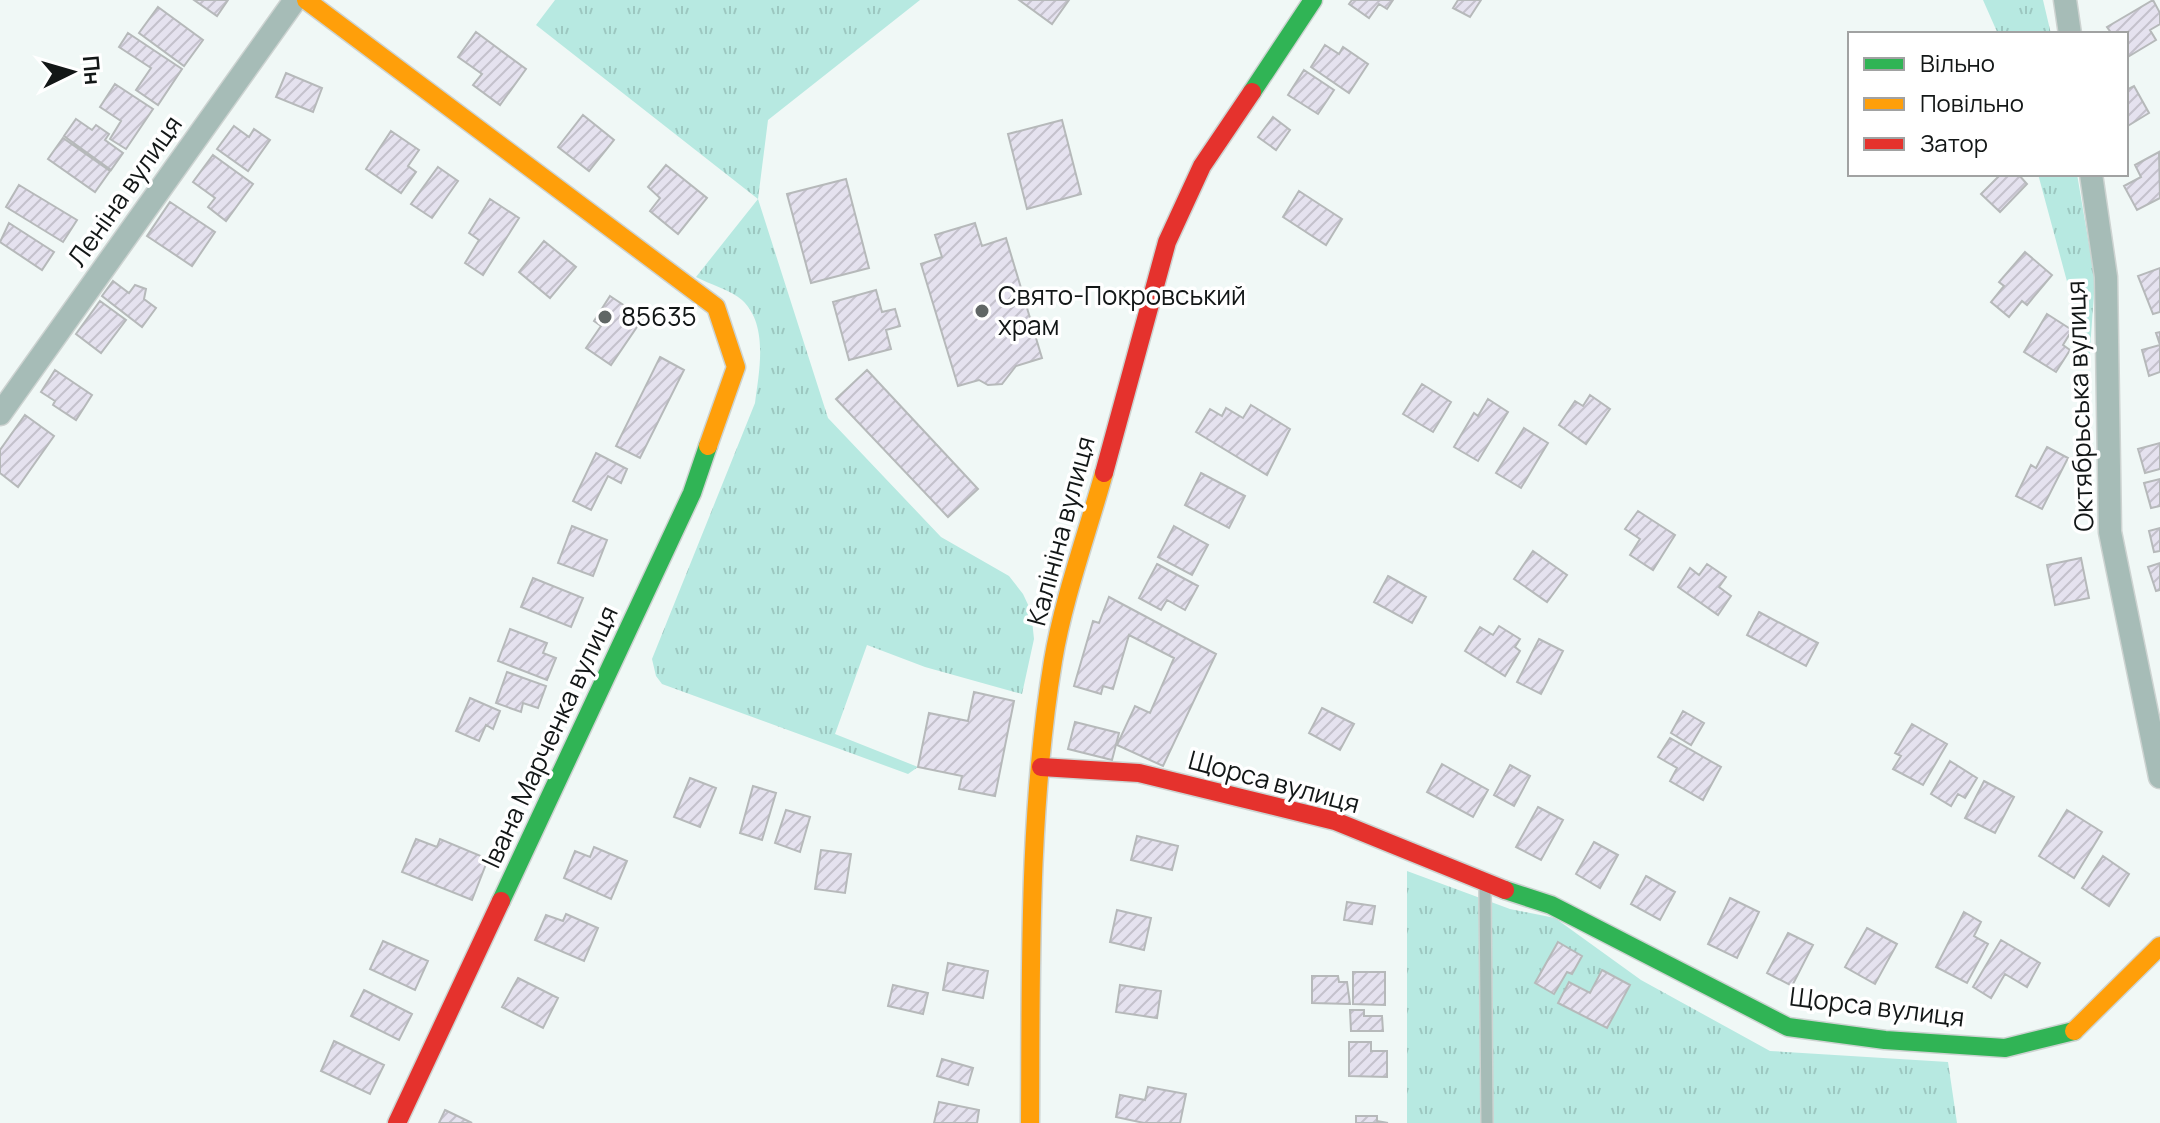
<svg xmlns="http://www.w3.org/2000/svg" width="2160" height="1123" viewBox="0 0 2160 1123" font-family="Manrope,sans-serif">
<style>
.grass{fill:url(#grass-tufts)}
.building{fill:url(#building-hatch);stroke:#b6b9ba;stroke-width:2}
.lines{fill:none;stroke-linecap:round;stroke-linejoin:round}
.lane-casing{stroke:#cdd3d1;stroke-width:14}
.street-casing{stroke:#cdd3d1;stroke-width:25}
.fast-casing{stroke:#cdd3d1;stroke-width:21}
.slow-casing{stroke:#cdd3d1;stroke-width:21}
.jam-casing{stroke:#cdd3d1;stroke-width:21}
.lane{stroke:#a6bcb7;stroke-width:11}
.street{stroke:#a6bcb7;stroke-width:22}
.fast{stroke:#30b455;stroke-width:18}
.slow{stroke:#ff9f0a;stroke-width:18}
.jam{stroke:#e5322d;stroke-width:18}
.poi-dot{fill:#606665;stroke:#fff;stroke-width:3}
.labels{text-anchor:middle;stroke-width:7;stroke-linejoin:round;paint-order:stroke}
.street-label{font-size:26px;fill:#131717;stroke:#fff}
.poi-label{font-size:26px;fill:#131717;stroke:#fff;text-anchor:start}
</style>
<defs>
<pattern id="grass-tufts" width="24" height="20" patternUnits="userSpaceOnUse" patternTransform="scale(2)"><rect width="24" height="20" fill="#b7e9e1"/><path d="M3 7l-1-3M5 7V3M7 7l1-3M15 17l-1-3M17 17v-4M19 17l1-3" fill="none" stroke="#9cc7c0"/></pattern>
<pattern id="building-hatch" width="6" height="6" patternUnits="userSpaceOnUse" patternTransform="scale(2)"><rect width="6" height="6" fill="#e5e2ef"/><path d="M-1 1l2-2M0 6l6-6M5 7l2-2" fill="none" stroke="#c4c1cc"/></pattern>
</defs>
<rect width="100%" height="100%" fill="#f0f8f6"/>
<path class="grass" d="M555,0H920L768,120L758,199L828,418L941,537L1009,576L1023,594L1031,611L1034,639L1022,694L925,667L867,645L835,734L918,767L908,774L662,684L656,676L652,659L755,403C759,372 769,325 742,300C731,290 709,284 696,277L758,199L536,25Z
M1983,0H2043L2051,34H1998Z
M2038,174H2077L2095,280L2089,363Z
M1407,871L1510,909L1555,918L1641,980L1770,1051L1948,1062L1957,1123H1407Z"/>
<path class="building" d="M194,0H228L217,16Z
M1019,0H1069L1052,24Z
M1352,0H1393L1387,9L1379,4L1369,18L1349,4Z
M1458,0H1481L1470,17L1453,8Z
M2153,0L2160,13V24L2150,30L2156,40L2126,58V34H2112L2107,27Z
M158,7L203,40L184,66L139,33Z
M476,32L526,69L500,105L473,85L482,74L458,57Z
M128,33L182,69L158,105L136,90L151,68L119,47Z
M1325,45L1339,54L1343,47L1368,64L1349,93L1311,67Z
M1304,70L1334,90L1318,114L1288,95Z
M286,73L322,88L313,112L276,97Z
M115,84L153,109L126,149L110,139L121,121L100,107Z
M2134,86L2149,113L2126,127V90Z
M583,115L614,140L589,171L558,147Z
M1273,117L1290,130L1276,150L1258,137Z
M76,119L92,130L96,125L109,134L105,140L123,153L111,170L64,136Z
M1062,120L1081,194L1027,209L1008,134Z
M234,126L249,137L254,129L270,140L248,171L217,149Z
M391,131L419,150L408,166L416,172L401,193L366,169Z
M63,138L110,171L95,192L48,159Z
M2159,152L2160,198L2137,210L2124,186L2141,177L2135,165Z
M213,155L253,184L226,221L208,207L215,198L193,182Z
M666,165L707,198L678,234L650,211L660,198L648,187Z
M438,167L458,181L432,218L411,204Z
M2001,174H2018L2027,184L2000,212L1981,194Z
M846,179L869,268L811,283L787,194Z
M19,185L77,220L63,242L6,207Z
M1299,191L1342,219L1326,245L1283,217Z
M490,199L519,218L483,275L465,263L479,240L469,233Z
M170,202L215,232L192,266L147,236Z
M9,223L54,252L42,270L0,242Z
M975,223L982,246L1006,238L1042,358L1016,366L1002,384L988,385L979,380L958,386L921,264L942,257L935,235Z
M544,241L576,267L550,298L519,272Z
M2025,252L2052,275L2027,305L2022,301L2009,317L1991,302L2004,286L1999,282Z
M2160,268V312L2153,314L2138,276Z
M113,281L129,293L135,285L146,289L144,299L156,308L142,327L102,296Z
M876,290L882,312L895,309L900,326L886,330L891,349L849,360L833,302Z
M610,296L643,318L611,365L586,348L601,326L594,321Z
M100,301L126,320L101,353L76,334Z
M2047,314L2072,330L2063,345L2070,350L2056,372L2024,352Z
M2160,332V372L2149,376L2142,350L2160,345L2156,333Z
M660,357L684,370L640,458L616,446Z
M55,370L92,395L76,420L53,405L55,401L41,392Z
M867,370L978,489L948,517L836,399Z
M1422,384L1451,402L1433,432L1403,414Z
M1590,395L1610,409L1586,444L1559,425L1575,401L1583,406Z
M1488,399L1508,412L1478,461L1454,447L1474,413L1478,416Z
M1251,405L1290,429L1267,475L1196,432L1210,409L1222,416L1226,408L1243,418Z
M25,415L54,436L18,487L0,473V450Z
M1524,428L1548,443L1521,488L1496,473Z
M2160,443V469L2145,473L2138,449Z
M2047,447L2068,458L2042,509L2016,496L2031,465L2036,468Z
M596,453L627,469L621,483L608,476L591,510L573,501Z
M1201,473L1245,496L1229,528L1185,505Z
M2160,479V506L2151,508L2144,483Z
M1638,511L1675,535L1653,570L1630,555L1640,539L1625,529Z
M572,526L607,540L593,576L558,563Z
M1174,526L1208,545L1192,575L1158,557Z
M2160,528V551L2154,552L2149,531Z
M1533,551L1567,575L1547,602L1514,579Z
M2081,558L2089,598L2055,605L2047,565Z
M2160,563V590L2156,591L2148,567Z
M1157,564L1198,586L1185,610L1167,600L1161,610L1139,598Z
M1707,564L1726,577L1719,587L1731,596L1718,615L1678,587L1690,568L1699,575Z
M1388,576L1426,597L1412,623L1374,602Z
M533,578L583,598L571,627L521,607Z
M1109,597L1216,654L1163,766L1117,745L1135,706L1150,713L1174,658L1129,635L1113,689L1103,686L1101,694L1074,686L1093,621L1099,623Z
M1759,612L1818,643L1806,666L1747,635Z
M1499,626L1520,639L1515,647L1520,651L1505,676L1465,651L1480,627L1493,635Z
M510,629L547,643L543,653L556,658L547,680L498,661Z
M1539,639L1563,651L1541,694L1517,682Z
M507,672L546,686L538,708L523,703L521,712L496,703Z
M974,692L1014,701L995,796L959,789L962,776L918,767L929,713L968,721Z
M470,698L500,711L493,729L486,725L479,741L456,731Z
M1322,708L1354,724L1340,750L1309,733Z
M1683,711L1704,723L1691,745L1671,733Z
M1075,722L1119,733L1112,760L1068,749Z
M1912,724L1947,744L1923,785L1893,769L1901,756L1895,753Z
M1670,738L1721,767L1703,800L1670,781L1677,768L1658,757Z
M1950,761L1977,778L1965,798L1958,794L1951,806L1931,794Z
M1442,764L1488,790L1473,817L1427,792Z
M1510,765L1530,776L1514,806L1494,795Z
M690,778L716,788L700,827L674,817Z
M1984,781L2014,797L1995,833L1965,818Z
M753,786L776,793L762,840L740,833Z
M1538,807L1563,820L1541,860L1516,847Z
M786,810L810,817L800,852L775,843Z
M2067,810L2102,832L2074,878L2039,856Z
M1137,836L1178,846L1172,870L1131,860Z
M416,839L437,847L440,839L488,859L472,900L402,872Z
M1594,842L1618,855L1600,888L1576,874Z
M594,847L627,861L611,899L564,878L575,851L590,857Z
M821,850L851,854L845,893L815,889Z
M2103,856L2129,874L2109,906L2082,888Z
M1646,876L1675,892L1660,920L1631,904Z
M1730,898L1759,912L1737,958L1708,944Z
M1347,902L1375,906L1372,924L1344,920Z
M1117,910L1151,918L1144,950L1110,942Z
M1964,912L1981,922L1974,936L1988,944L1967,983L1936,967Z
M566,914L598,928L584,961L535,940L546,915L563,921Z
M1867,928L1897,944L1875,984L1845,967Z
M1788,933L1813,945L1792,986L1767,973Z
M2001,940L2040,963L2027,987L2005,974L1991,998L1973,987Z
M383,941L428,961L415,990L370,969Z
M1558,942L1582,956L1572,974L1567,972L1554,994L1535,983Z
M948,963L988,971L983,998L943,990Z
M1602,970L1630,985L1607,1028L1558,1003L1569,982L1590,993Z
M1353,972H1385V1005L1353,1004Z
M1312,976H1338L1339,982H1347L1350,1004L1312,1003Z
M518,978L558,998L543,1028L502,1007Z
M893,985L928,993L923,1014L888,1006Z
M1120,985L1161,991L1157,1018L1116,1012Z
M364,990L412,1014L399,1040L351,1016Z
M1350,1010H1364V1016H1382L1383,1031H1351Z
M334,1041L384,1065L370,1094L321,1071Z
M1349,1042H1371V1051H1387V1077L1349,1076Z
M942,1059L973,1068L968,1085L937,1076Z
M1148,1087L1186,1094L1180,1123H1144L1116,1117L1120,1095L1145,1100Z
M939,1102L979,1110L977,1123H934Z
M445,1110L472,1123H439Z
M1356,1116H1377V1121L1388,1123H1356Z"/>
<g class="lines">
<defs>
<path id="lane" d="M1485,888L1487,1123"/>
<path id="street" d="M2065,0L2070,34
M2091,174L2106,277L2110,532L2160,777
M0,414L295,0"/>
<path id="fast" d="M1252,92L1313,0
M1505,890L1551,905L1788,1027L1885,1040L2005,1048L2074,1031
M501,901L692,493L708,446"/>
<path id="slow" d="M306,0L716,307L736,367L708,446
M2074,1031L2160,946
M1030,1123C1031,970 1028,812 1053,661C1063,600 1087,534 1104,473"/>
<path id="jam" d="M1104,473L1167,242L1202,166L1252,92
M1041,767L1139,773L1335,821L1505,890
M397,1123L501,901"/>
</defs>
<use href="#lane" class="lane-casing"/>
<use href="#street" class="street-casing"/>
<use href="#fast" class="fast-casing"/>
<use href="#slow" class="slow-casing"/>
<use href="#jam" class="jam-casing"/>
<use href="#lane" class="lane"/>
<use href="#street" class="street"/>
<use href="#fast" class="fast"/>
<use href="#slow" class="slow"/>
<use href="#jam" class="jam"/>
</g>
<g class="poi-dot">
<circle cx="982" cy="311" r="8"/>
<circle cx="605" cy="317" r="8"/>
</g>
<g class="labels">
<g class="street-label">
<text transform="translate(125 191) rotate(-55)" y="9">Леніна вулиця</text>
<text transform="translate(2080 406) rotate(-92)" y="9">Октябрьська вулиця</text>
<text transform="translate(1061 531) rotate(-75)" y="9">Калініна вулиця</text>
<text transform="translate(550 737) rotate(-65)" y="9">Івана Марченка вулиця</text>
<text transform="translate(1274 782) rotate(15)" y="9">Щорса вулиця</text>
<text transform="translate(1877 1007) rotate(7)" y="9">Щорса вулиця</text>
</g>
<g class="poi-label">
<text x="998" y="305">Свято-Покровський<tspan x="998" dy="30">храм</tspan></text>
<text x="621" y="326">85635</text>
</g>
</g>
<rect x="1848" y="32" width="280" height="144" fill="#ffffff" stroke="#a1a2a2" stroke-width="2"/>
<rect x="1864" y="58" width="40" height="12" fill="#30b455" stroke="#a1a2a2" stroke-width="2"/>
<text x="1920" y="72" font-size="24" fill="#131717">Вільно</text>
<rect x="1864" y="98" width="40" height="12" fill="#ff9f0a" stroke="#a1a2a2" stroke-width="2"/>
<text x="1920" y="112" font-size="24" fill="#131717">Повільно</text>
<rect x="1864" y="138" width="40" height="12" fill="#e5322d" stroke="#a1a2a2" stroke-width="2"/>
<text x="1920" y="152" font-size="24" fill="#131717">Затор</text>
<g transform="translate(72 72) rotate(85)" stroke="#ffffff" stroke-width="6" paint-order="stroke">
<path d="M0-6L14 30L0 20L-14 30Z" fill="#131717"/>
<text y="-12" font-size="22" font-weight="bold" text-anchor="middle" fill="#131717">Пн</text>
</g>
</svg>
